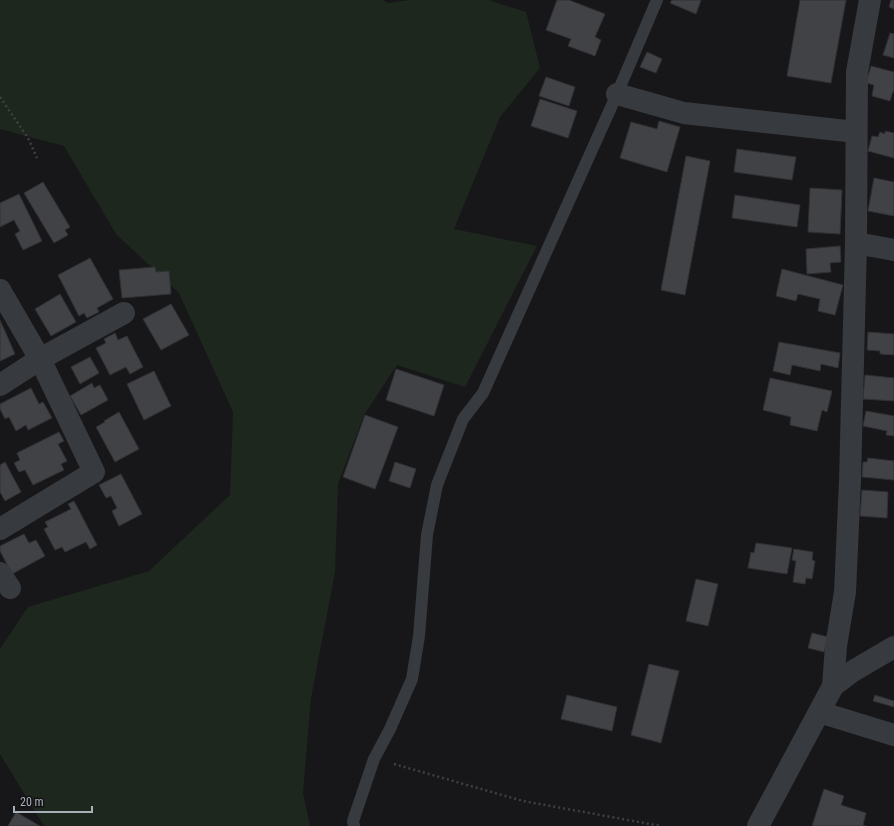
<svg xmlns="http://www.w3.org/2000/svg" width="894" height="826" viewBox="0 0 894 826" font-family="'Roboto Condensed',sans-serif">
<style>
.green{fill:#1e271e}
.building{fill:#414246;stroke:#313135}
.lines{fill:none;stroke-linecap:round;stroke-linejoin:round}
.path{stroke:#3d4145;stroke-width:2.5;stroke-dasharray:2 3;stroke-linecap:butt}
.lane{stroke:#373a3e;stroke-width:12}
.street{stroke:#373a3e;stroke-width:22}
</style>
<rect width="100%" height="100%" fill="#171719"/>
<path class="green" d="M0,0H383L388,3L410,0H488L526,12L540,68L500,117L454,229L537,246L465,387L397,365L364,415L338,484L335,572L311,698L303,793L310,826H44L0,754V649L28,607L149,571L230,495L233,412L179,293L116,234L64,146L0,129Z"/>
<path class="building" d="M557,0H569L605,14L595,37L601,40L595,56L568,46L571,39L546,30Z
M672,0H701L696,14L670,3Z
M800,0H846L831,83L787,76Z
M891,0H894V9L889,7Z
M890,33L894,34V58L883,55Z
M647,52L662,59L656,73L640,67Z
M871,66L894,72V92L893,91L890,101L872,96L874,85L866,83Z
M546,77L575,87L569,106L539,96Z
M540,99L577,111L568,138L531,126Z
M659,121L680,127L667,172L620,158L631,122L657,129Z
M885,131L894,133V158L868,151L872,136L878,137L880,132L885,134Z
M737,149L796,157L792,180L734,172Z
M686,156L710,161L685,295L661,290Z
M874,178L894,182V216L868,211Z
M43,182L70,227L65,230L68,235L54,243L24,193Z
M810,188L842,190L840,234L808,232Z
M19,194L42,241L23,250L15,234L20,231L14,220L0,227V203Z
M735,195L800,205L797,227L732,218Z
M840,246L841,262L830,263L831,272L807,274L806,249Z
M90,258L113,299L97,308L99,312L87,318L84,313L79,316L58,275Z
M155,267L156,272L169,271L171,294L122,298L119,270Z
M782,269L843,285L835,315L818,311L820,299L798,294L796,301L776,296Z
M60,294L76,322L51,336L35,309Z
M171,304L189,335L161,350L143,319Z
M0,320L15,354L0,361Z
M868,332L894,334V355L880,354V351L867,350Z
M115,333L118,340L127,336L143,367L130,374L126,367L110,375L96,348L106,343L104,339Z
M779,342L840,353L838,368L821,364L820,371L792,365L790,375L773,371Z
M90,357L99,373L80,384L71,367Z
M396,369L444,385L434,416L386,400Z
M154,371L171,406L144,420L127,384Z
M865,375L894,378V401L863,399Z
M770,378L832,391L827,412L822,410L817,431L790,425L791,417L763,410Z
M92,383L94,388L100,385L108,400L81,415L70,396Z
M31,388L39,404L43,402L52,418L28,430L26,425L16,431L9,417L5,419L0,409V404Z
M866,411L894,416V436L886,435L887,431L863,426Z
M119,412L139,449L115,462L96,427L105,422L104,421Z
M365,415L398,427L375,489L343,477Z
M59,432L64,441L58,444L67,461L61,464L64,470L33,485L25,470L19,472L14,463L20,460L17,453Z
M868,458L894,461V480L862,477L863,462H867Z
M5,462L21,492L5,501L0,492V465Z
M395,462L416,469L410,488L389,481Z
M121,474L142,514L119,526L112,511L117,508L111,496L106,498L99,485Z
M862,490L888,492L887,518L860,516Z
M74,501L97,545L90,549L86,542L65,552L62,547L55,550L44,529L48,527L45,522L71,509L68,504Z
M24,534L29,543L36,540L45,556L12,574L0,551V546Z
M756,543L792,548L787,574L748,568L751,552L754,553Z
M794,549L813,552L812,560L815,561L812,579L806,578L805,584L793,582L796,561L792,560Z
M696,579L718,584L708,626L686,621Z
M812,633L828,637L824,652L808,648Z
M649,664L679,671L661,743L631,735Z
M567,695L617,707L612,731L561,719Z
M875,695L894,701V707L873,701Z
M824,789L844,796L841,805L866,813L863,825L866,826H812Z
M16,812L40,826H8Z"/>
<g class="lines">
<path class="path" d="M0,97L28,138L37,158
M394,764L523,801L661,826"/>
<path class="lane" d="M354,826L353,821L374,759L390,729L412,679L419,636L427,535L437,485L463,419L483,393L617,94L657,0"/>
<path class="street" d="M617,94L684,113L856,132
M856,243L894,250
M0,290L40,359L94,472L0,529
M0,385L40,359L124,313
M0,573L10,588
M833,686L853,671L894,647
M819,712L894,735
M758,826L833,686L836,646L845,592L850,481L856,243L857,72L870,0"/>
</g>
<path d="M14 806v6h78v-6" fill="none" stroke="#a8b0ba" stroke-width="2"/>
<text x="20" y="806" font-size="12" fill="#a8b0ba" stroke="#121214" stroke-width="3" paint-order="stroke">20 m</text>
</svg>
